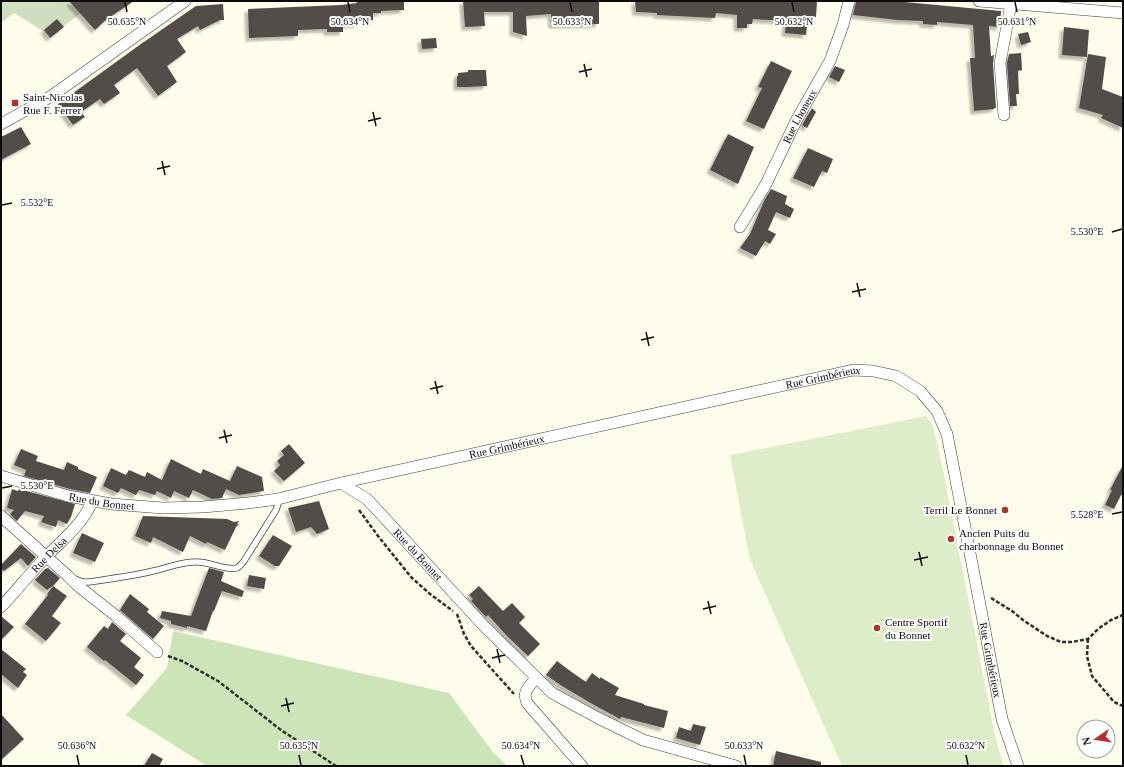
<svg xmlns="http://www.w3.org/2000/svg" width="1124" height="767" viewBox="0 0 1124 767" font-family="'Times New Roman',serif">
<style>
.green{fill:#cce5b8}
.cemetery{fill:#d1ddbf}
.pitch{fill:#deedc9}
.building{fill:#534e49;filter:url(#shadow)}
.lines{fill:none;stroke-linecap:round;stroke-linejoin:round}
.service-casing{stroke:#3f3f3f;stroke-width:7}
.minor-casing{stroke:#3f3f3f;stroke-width:12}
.path{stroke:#2e2e2e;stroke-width:2.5;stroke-dasharray:4 2;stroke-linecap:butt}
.service{stroke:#fff;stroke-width:5.5}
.minor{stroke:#fff;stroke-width:11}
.ticks{fill:none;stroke:#0c0c0c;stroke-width:1.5}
.poi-dot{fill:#b2312d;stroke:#fff;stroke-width:1.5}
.labels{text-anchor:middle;stroke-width:4;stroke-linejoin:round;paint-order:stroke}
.poi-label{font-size:11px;fill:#0c0c0c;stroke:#fff;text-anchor:start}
.street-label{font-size:11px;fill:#0c0c0c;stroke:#fff}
.ticks-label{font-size:10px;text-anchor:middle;fill:#0c0c0c;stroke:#fff;stroke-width:4;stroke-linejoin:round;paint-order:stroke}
</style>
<defs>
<filter id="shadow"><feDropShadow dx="-3.5" dy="3.5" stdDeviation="1" flood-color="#0004"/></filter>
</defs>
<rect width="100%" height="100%" fill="#fefceb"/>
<path class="green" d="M173,631L449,693L492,751L507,766H207L126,715L167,668Z"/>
<path class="cemetery" d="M1,1H80L87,8L51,36L14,13L1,23Z"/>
<path class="pitch" d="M926,416L933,427L941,460L994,731L1001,758L1004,766H842L750,560L730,455Z"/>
<path class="building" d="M69,1H134L107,19L95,30Z
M356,1H404V10L381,11V13H373V20H358V24L343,25V32H327V29L298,30V36L249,38L248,9L341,5L357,3Z
M463,1H599V24L552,25L551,14L526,16L527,36L513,32V12H484L485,26L465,27Z
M635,1H817L816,17H808L806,35L785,33L786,21L753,19L752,24H747V28H737V15L716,13L715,18L657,15V13L636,12Z
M856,1H894L1001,11L1000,27L989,26L991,56L994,55L993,64L996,108H994V109L974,111L970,58H975L973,25L937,22V25L923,24V21L897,20L853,15Z
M223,4L224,20H220L200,30L198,26L177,39L186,52L167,66L177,82L158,96L137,68L114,85L120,93L104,104L100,99L81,112L85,117L73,125L58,104L141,44L196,6Z
M57,19L64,27L50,38L44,30Z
M1064,27L1089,30L1087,57L1062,55Z
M1028,32L1031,42L1021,45L1018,34Z
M436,38L437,48L422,49L421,39Z
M1021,53L1022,70L1018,71L1019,94H1016L1017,106H1010L1007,63L1009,54Z
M1088,54L1106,57L1102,89L1123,97V128L1101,118L1103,115L1079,108Z
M771,61L792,71L764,129L746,121L762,88L758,87Z
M835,66L845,70L839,82L829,77Z
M468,70H486L487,86L468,87H457V76H458V73L468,72Z
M812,108L816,112L807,128L802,125Z
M21,127L31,144L1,160V137Z
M728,134L754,147L738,184L710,170Z
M808,148L833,159L827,173L822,171L814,187L793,178Z
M771,189L787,196L785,204L794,209L790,218L776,212L768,230L776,234L770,244L765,241L756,256L740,248L750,234L764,201Z
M289,444L305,463L284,481L274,471L280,465L277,461L284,455L281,451Z
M21,449L38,456L36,461L64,470L67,462L78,467V469L97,477L90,493L70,489L24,476L26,470L14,465Z
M171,459L201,474L203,469L230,481L237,466L262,477L264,491L239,495L226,489L222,498L212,499L193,490L189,498L174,491L171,498L157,491L155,495L139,490L136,495L121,488L118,493L103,486L111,468L126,475L129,470L145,477L147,472L162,480Z
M1123,465V496L1121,495L1114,509L1105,505L1112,490H1110Z
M12,489L18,491L19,489L75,504L71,517L67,524L58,520L56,527L41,522L44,516L25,511L17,521L10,514L14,510L7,508Z
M319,501L329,529L317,534L311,527L296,532L288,508Z
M143,516L227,519L234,522L239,521L237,524H239L236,527L225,550L207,542L206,544L190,536L183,552L153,537L151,543L135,536Z
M82,533L104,543L95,562L73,553Z
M273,535L292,546L279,566H275L259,556Z
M21,544L36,557L28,566L21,558L4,571L1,568V565Z
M48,568L60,578L54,585L47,590L35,580L45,569Z
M209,568L224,572L221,581L244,591L242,597L222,591L214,611H213L206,631L187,626V628L171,624V621L160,618L162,611L191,616Z
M249,575L266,578L264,589L247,586Z
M53,586L67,596L52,616L61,623L46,641L25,624L48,595L47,594Z
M479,586L503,611L512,603L525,617L519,623L540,644L528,656L506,635L488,615L486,617L471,601L473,599L469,595Z
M130,594L149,609L147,612L164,626L153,639L120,610Z
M1,616L14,627L1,640Z
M112,622L126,634L120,641L141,658L134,667L144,675L136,685L105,660L104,661L87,647L104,626L108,629Z
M1,649L26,669L23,672L27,675L18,688L1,674Z
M557,661L573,673L586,682L592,673L600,679V677L619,688L615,695L644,704V705L668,711L664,728L621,717L620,719L594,705L562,686L546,675Z
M1,714L24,739L1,760Z
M693,724L706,727L700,745L676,738L679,727L691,731Z
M776,751L821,762V766H773Z
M152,753L163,759L159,766H144Z"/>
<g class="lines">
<defs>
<path id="service" d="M75,579L83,582H89C110,579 132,576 153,571C168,568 182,561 198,562C209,562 227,571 237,568C240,566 242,564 244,561L276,510L278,504V499"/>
<g id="minor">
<path d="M979,1L1123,13"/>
<path d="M1004,115L1000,63L1011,4"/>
<path d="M1,124L50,97L185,1"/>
<path id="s1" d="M740,227L766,184L796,121L830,61L843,25L849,1"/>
<path id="s2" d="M1,476L68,496L111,504L163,508L203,507L248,503L278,499L341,483L853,370L873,371L896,376L920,391L937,411L947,434L1002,719L1018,766"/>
<path id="s3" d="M341,483L367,499L484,626L552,693L598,718L643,740L736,766"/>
<path d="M1,516L68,576L77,585L116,616L157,652"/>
<path id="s4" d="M1,607C17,590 31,572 47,556C63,539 84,523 92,501"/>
<path d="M536,678C529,687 522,691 527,703L582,766"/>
</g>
</defs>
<use href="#service" class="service-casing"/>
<use href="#minor" class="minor-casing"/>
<path class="path" d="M359,510L378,536L411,577L430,594L453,611
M991,598L1012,611L1023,620L1047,636L1061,642H1072L1088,639L1098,629L1111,620L1123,615
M457,614L464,634L471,646L514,694
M1088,639L1087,656L1092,676L1114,702L1123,706
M168,656L182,661L218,681L281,730L336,766"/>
<use href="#service" class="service"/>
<use href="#minor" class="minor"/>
</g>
<path class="ticks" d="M125,2L127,12M348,2L350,12M570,2L572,12M792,2L794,12M1015,2L1017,12M584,64L587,77M579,72L592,69M373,112L376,126M368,121L381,118M162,161L165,175M157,169L170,166M2,205L12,203M1112,232L1122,229M857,283L860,297M852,292L866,289M646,332L649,346M641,340L654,337M435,381L438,394M430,389L443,386M224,430L227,443M219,438L232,435M2,488L12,486M1112,514L1122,512M919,552L922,566M914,560L928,557M708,601L711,614M703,609L716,606M497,649L500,663M492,658L505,655M286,698L289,712M281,706L294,703M77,755L79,765M299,755L301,765M521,755L524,765M744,755L746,765M966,755L968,765"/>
<g class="poi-dot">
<rect x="11" y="99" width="8" height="8" rx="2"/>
<circle cx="1005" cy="510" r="4"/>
<circle cx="951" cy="539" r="4"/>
<circle cx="877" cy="628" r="4"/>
</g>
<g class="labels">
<g class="poi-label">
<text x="23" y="101">Saint-Nicolas<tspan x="23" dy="13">Rue F. Ferrer</tspan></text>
<text x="997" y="514" text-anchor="end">Terril Le Bonnet</text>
<text x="959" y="537">Ancien Puits du<tspan x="959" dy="13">charbonnage du Bonnet</tspan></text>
<text x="885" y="626">Centre Sportif<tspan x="885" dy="13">du Bonnet</tspan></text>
</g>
<g class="street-label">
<text dy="4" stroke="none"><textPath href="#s1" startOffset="126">Rue Lhoneux</textPath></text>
<text dy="4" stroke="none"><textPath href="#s2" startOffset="840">Rue Grimbérieux</textPath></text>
<text dy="4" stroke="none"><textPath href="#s2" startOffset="516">Rue Grimbérieux</textPath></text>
<text dy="4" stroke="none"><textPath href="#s2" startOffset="104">Rue du Bonnet</textPath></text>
<text dy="4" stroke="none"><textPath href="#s3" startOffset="106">Rue du Bonnet</textPath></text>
<text dy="4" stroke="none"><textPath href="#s4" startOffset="71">Rue Delsa</textPath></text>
<text dy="4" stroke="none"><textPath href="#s2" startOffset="1224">Rue Grimbérieux</textPath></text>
</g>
</g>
<g class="ticks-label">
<text x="127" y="25">50.635°N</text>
<text x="350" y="25">50.634°N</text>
<text x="572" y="25">50.633°N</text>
<text x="794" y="25">50.632°N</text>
<text x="1017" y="25">50.631°N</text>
<text x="37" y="206">5.532°E</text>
<text x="1087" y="235">5.530°E</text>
<text x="37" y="489">5.530°E</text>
<text x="1087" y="518">5.528°E</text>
<text x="77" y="749">50.636°N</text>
<text x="299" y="749">50.635°N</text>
<text x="521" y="749">50.634°N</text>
<text x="744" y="749">50.633°N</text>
<text x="966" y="749">50.632°N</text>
</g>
<rect width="1124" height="767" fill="none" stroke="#0c0c0c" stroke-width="4"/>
<g transform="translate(1096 739) rotate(257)"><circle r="19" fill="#ffffff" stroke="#9e9e9e"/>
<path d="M0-3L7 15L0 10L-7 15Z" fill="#b2312d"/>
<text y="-6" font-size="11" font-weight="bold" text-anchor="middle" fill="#0c0c0c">N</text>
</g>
</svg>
